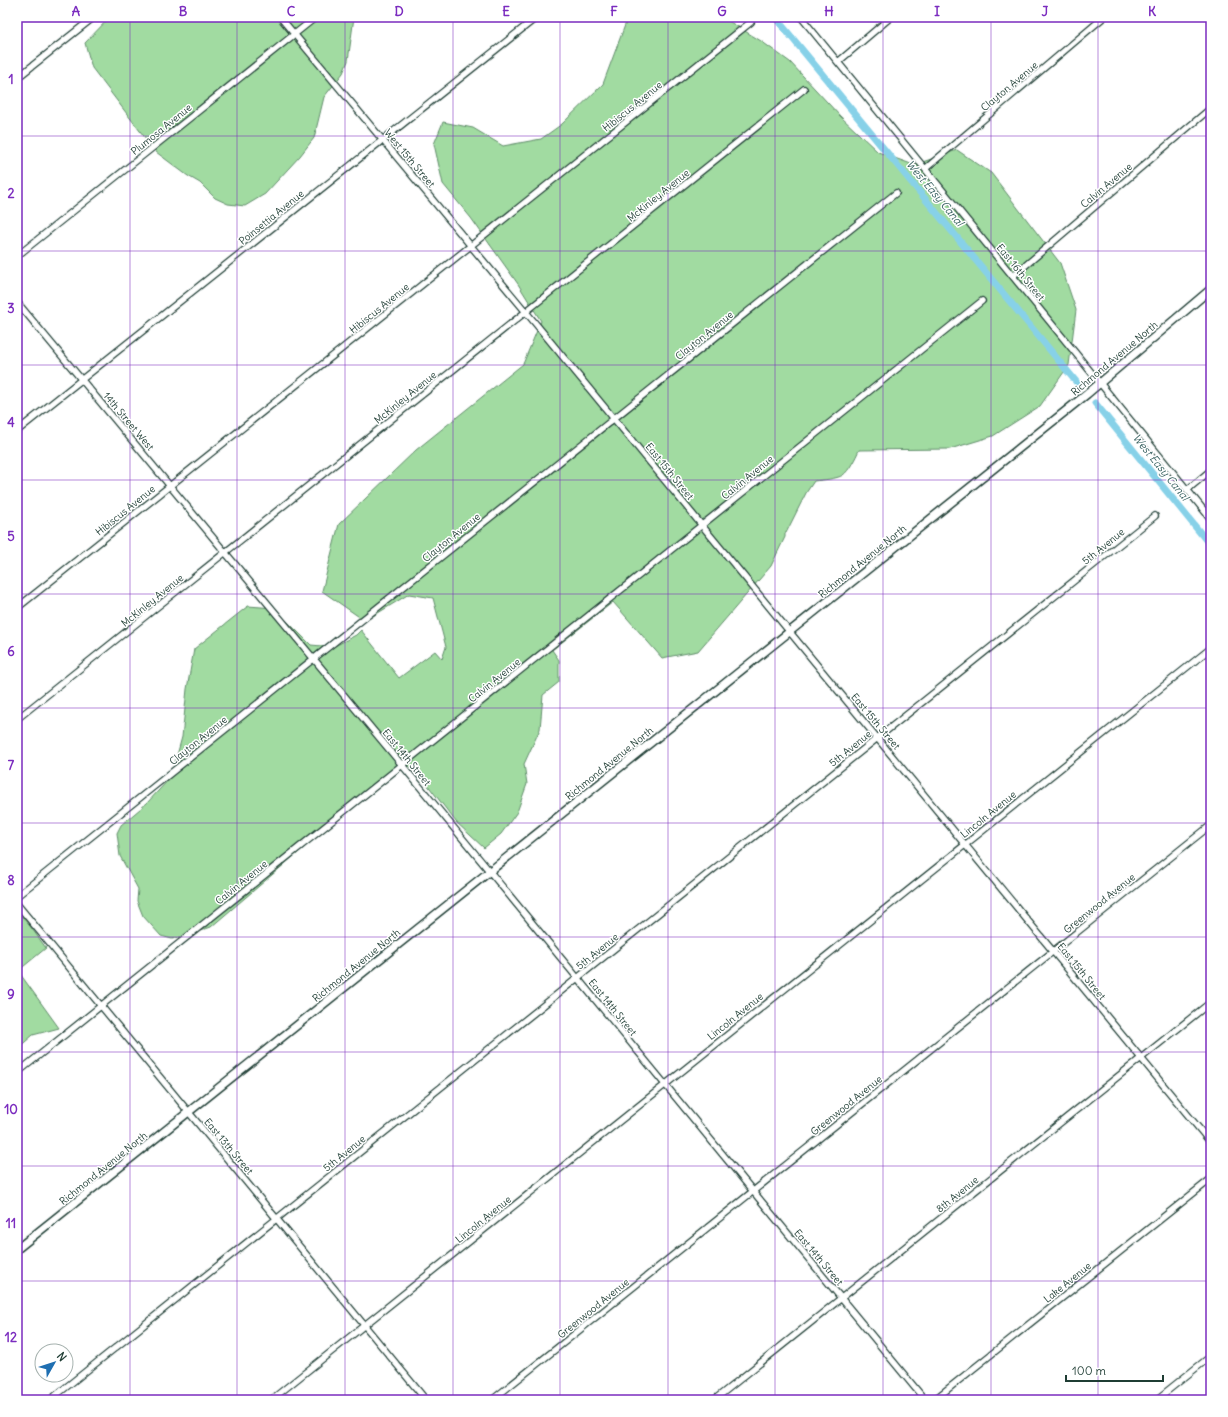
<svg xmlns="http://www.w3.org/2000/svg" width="1228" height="1417" viewBox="0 0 1228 1417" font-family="Delius,sans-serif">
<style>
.green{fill:#a1dba1;stroke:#608c6a}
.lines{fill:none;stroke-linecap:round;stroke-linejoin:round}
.canal{stroke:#87d1e8;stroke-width:7}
.minor-casing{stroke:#1f3d34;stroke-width:8}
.tertiary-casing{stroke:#1f3d34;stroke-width:10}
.minor{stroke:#fff;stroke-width:5.5}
.tertiary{stroke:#fff;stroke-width:7}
.grid{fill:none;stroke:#7b2cbf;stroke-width:1;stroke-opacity:0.55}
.labels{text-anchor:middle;stroke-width:3;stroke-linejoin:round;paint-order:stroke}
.street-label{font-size:10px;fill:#1f3d34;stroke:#fff}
.water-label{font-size:11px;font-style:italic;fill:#396261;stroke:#fff}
.neatline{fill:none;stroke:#7b2cbf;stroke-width:1.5}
.grid-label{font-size:13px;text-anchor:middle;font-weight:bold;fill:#7b2cbf}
</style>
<rect width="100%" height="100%" fill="#fff"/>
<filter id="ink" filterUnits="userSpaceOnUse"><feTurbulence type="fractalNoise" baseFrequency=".025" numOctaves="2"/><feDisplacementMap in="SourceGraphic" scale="8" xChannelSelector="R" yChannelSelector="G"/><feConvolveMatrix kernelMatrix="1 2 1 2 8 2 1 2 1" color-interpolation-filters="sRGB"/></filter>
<g filter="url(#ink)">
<path class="green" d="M110,17H354L348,61L343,73L324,97L314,138L300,156L265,194L245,206L228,204L215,198L200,183L188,176L156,152L92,68L85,43Z
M628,17H724L730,22L761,41L790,62L840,116L878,152L914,165L957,150L991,173L1060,263L1076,310L1069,365L1040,406L993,436L950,449L859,450C856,457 849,471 843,475C837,479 822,480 814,481L806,493L786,533H785V537L771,566L698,651L662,658L613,602L552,650L559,660V682L543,695L540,729L524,764L527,784L517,812L501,834L484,848L456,822L417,771L403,763L211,927L189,935L172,939L161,936L143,916L137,901L138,889L120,856L117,833L121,825L147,803L171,777L182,737L187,689L194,649L248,606L274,608L311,645L333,647L356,635L361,630L399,678L435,651L442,659L446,647L433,598L409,594L365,621L322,591L339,524L416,450L523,364L541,321L518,284L471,218L443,184L434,144L443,122L473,128L503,146L541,139L562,124L603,84Z
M17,911L30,926L46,948L18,971L59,1028L33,1035L17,1049Z"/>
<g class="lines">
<path class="canal" d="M775,17L1078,384
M1095,403L1211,546"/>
<defs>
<path id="minor" d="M280,17L526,312L1211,1143
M801,17L1211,519
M838,62L891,17
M17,78L94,17
M925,169L1104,17
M17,256L316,17
M1013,276L1211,108
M17,302L402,765L925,1400
M17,431L537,17
M1187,490L1211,470
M17,608L751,22
M17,719L804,89
M17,896L896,193
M17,904L426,1400
M17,1073L982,301
M50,1400L1155,516
M271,1400L1211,648
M492,1400L1211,825
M714,1400L1211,1002
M934,1400L1211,1179
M1156,1400L1211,1356"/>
<path id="tertiary" d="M17,1249L1087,394L1211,289"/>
</defs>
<use href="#minor" class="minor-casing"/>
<use href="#tertiary" class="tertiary-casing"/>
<use href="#minor" class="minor"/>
<use href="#tertiary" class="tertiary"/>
</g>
</g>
<path class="grid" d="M130,17V1400M237,17V1400M345,17V1400M453,17V1400M560,17V1400M668,17V1400M775,17V1400M883,17V1400M991,17V1400M1098,17V1400M17,136H1211M17,251H1211M17,365H1211M17,480H1211M17,594H1211M17,708H1211M17,823H1211M17,937H1211M17,1052H1211M17,1166H1211M17,1281H1211"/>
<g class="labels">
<g class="street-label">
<text transform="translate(1009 86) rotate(-40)" y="4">Clayton Avenue</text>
<text transform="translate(632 106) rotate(-39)" y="4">Hibiscus Avenue</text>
<text transform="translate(161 129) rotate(-39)" y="4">Plumosa Avenue</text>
<text transform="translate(410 158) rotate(50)" y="4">West 15th Street</text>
<text transform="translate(1106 185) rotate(-40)" y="4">Calvin Avenue</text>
<text transform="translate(658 195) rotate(-39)" y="4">McKinley Avenue</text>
<text transform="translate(271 217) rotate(-39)" y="4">Poinsettia Avenue</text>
<text transform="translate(1021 272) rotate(51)" y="4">East 16th Street</text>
<text transform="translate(379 308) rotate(-39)" y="4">Hibiscus Avenue</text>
<text transform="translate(704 335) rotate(-39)" y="4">Clayton Avenue</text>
<text transform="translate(1114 358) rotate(-40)" y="4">Richmond Avenue North</text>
<text transform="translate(405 397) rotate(-39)" y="4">McKinley Avenue</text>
<text transform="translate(129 421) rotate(50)" y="4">14th Street West</text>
<text transform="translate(670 471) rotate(51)" y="4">East 15th Street</text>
<text transform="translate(747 477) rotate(-39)" y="4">Calvin Avenue</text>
<text transform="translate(125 510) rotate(-39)" y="4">Hibiscus Avenue</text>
<text transform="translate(451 537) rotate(-39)" y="4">Clayton Avenue</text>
<text transform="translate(1103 546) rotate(-39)" y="4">5th Avenue</text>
<text transform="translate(862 561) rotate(-39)" y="4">Richmond Avenue North</text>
<text transform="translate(152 600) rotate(-39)" y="4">McKinley Avenue</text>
<text transform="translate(494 680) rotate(-39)" y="4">Calvin Avenue</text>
<text transform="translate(876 721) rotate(50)" y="4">East 15th Street</text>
<text transform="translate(198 740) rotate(-39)" y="4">Clayton Avenue</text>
<text transform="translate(850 748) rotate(-39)" y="4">5th Avenue</text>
<text transform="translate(407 757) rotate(51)" y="4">East 14th Street</text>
<text transform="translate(609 763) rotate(-39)" y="4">Richmond Avenue North</text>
<text transform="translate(988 814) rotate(-39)" y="4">Lincoln Avenue</text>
<text transform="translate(241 882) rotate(-39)" y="4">Calvin Avenue</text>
<text transform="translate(1099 903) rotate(-39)" y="4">Greenwood Avenue</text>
<text transform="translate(597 951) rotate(-39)" y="4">5th Avenue</text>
<text transform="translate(356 965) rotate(-39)" y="4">Richmond Avenue North</text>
<text transform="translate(1082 971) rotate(51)" y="4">East 15th Street</text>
<text transform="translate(613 1007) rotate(51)" y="4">East 14th Street</text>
<text transform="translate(735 1016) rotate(-39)" y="4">Lincoln Avenue</text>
<text transform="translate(846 1105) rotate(-39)" y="4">Greenwood Avenue</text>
<text transform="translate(229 1146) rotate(50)" y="4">East 13th Street</text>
<text transform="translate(344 1153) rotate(-39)" y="4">5th Avenue</text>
<text transform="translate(103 1168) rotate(-39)" y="4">Richmond Avenue North</text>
<text transform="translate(957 1194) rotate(-39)" y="4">8th Avenue</text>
<text transform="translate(483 1219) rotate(-39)" y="4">Lincoln Avenue</text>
<text transform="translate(819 1257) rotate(50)" y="4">East 14th Street</text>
<text transform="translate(1067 1282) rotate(-39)" y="4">Lake Avenue</text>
<text transform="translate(593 1308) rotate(-39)" y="4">Greenwood Avenue</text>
</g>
<g class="water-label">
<text transform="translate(935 193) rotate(50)" y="4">West Easy Canal</text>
<text transform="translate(1161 467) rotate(51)" y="4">West Easy Canal</text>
</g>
</g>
<rect width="1228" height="1417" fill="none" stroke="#fff" stroke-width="44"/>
<g transform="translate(54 1363) rotate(51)"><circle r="19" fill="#ffffff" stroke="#a5b1ae"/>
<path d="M0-3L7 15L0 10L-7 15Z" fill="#1f6fb2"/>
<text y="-6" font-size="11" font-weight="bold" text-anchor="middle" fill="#1f3d34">N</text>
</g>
<path d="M1066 1375v6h97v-6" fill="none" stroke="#1f3d34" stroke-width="2"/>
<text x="1072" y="1375" font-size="12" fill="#1f3d34" stroke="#ffffff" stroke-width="3" paint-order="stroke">100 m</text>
<rect x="22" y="22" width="1184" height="1373" class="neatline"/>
<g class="grid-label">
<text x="76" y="16">A</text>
<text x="183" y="16">B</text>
<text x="291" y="16">C</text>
<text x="399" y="16">D</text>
<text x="506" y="16">E</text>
<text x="614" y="16">F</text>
<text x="722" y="16">G</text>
<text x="829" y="16">H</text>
<text x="937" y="16">I</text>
<text x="1045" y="16">J</text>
<text x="1152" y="16">K</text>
<text x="11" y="84">1</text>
<text x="11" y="198">2</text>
<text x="11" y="313">3</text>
<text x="11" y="427">4</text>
<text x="11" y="541">5</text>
<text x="11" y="656">6</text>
<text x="11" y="770">7</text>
<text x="11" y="885">8</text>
<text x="11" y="999">9</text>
<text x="11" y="1114">10</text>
<text x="11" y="1228">11</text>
<text x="11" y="1342">12</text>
</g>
</svg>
